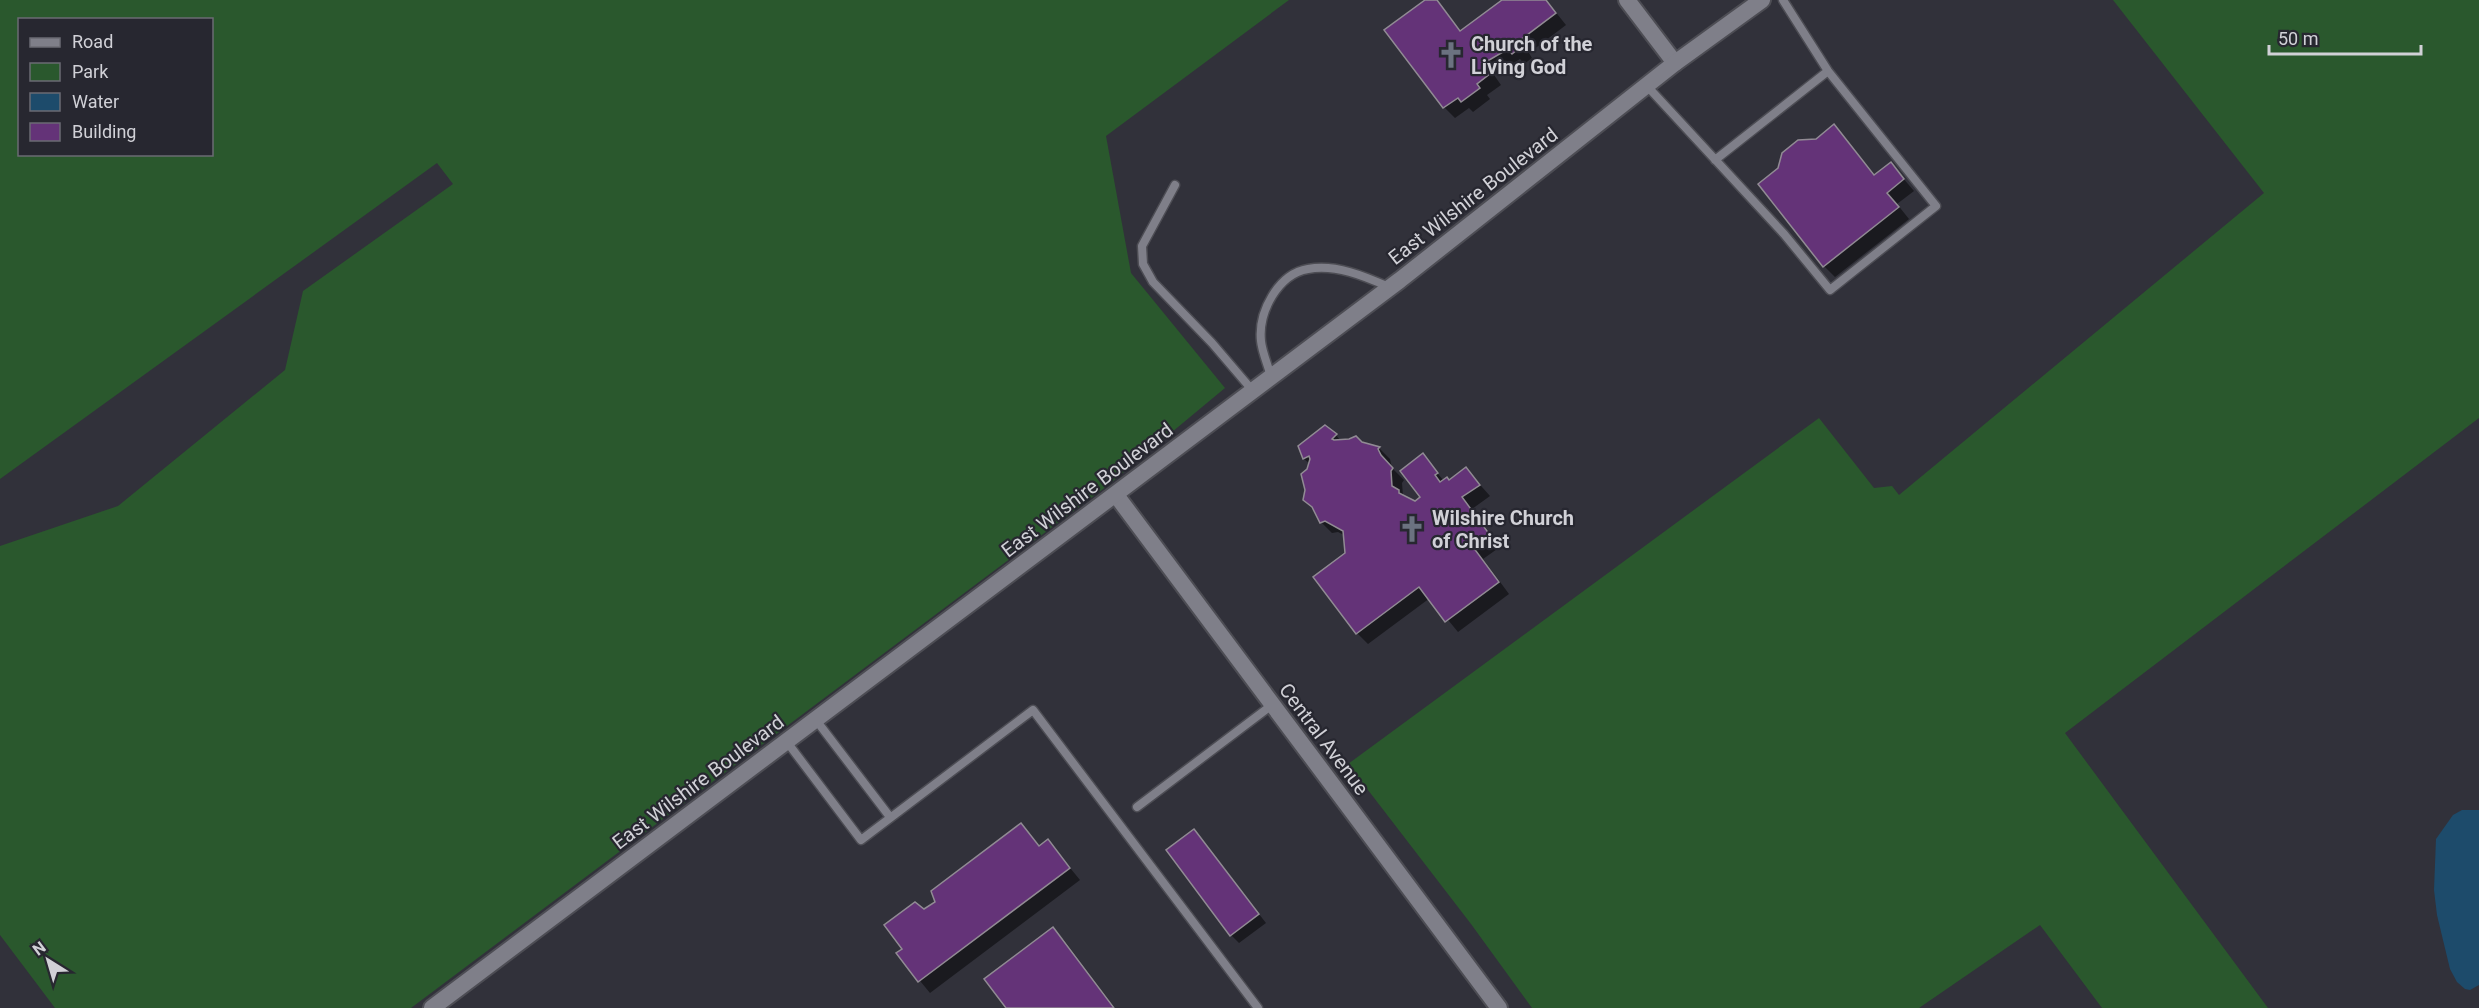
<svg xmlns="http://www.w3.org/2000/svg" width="2479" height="1008" viewBox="0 0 2479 1008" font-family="Roboto,sans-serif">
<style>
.green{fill:#2a582d;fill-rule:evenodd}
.water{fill:#1d4b6b}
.shadow{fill:#0007}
.building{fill:#643378;stroke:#918b94;stroke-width:1.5}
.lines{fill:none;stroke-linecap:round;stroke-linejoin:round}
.service-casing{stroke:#4d4d54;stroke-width:11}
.minor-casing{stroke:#4d4d54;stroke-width:20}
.tertiary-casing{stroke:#4d4d54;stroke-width:20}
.service{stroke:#7f7f89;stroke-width:8}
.minor{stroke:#7f7f89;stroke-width:16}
.tertiary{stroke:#7f7f89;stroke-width:16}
.labels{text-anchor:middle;stroke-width:4.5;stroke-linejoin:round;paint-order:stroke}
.poi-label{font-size:20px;font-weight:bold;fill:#d1d1d7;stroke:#272730;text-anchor:start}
.street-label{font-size:20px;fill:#d1d1d7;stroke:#272730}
</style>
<rect width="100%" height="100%" fill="#31313a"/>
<path class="green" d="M0,0H1289L1106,136L1131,273L1225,388L1107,486L411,1008H55L0,935V546L118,506L285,370L303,291L453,184L437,163L0,479ZM20,20H212V154H20Z
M2113,0H2479V418L2065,733L2268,1008H2102L2040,925L1919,1008H1532L1471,924L1348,764L1819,418L1874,488L1892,486L1899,495L2264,193Z"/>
<path class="water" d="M2462,810H2479V985L2470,990L2465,989L2457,982L2450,969L2437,915L2434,890L2436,839L2453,815Z"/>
<path class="shadow" d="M1427,0H1436L1461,31L1504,0H1546L1566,25L1529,53L1532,58L1524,64L1520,59L1494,75L1501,85L1487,95L1490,99L1473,112L1469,108L1455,118L1444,107L1386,30Z
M1834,126L1876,176L1891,164L1914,191L1897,204L1909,219L1835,277L1824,266L1816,140Z
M1336,435L1341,441L1355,438L1361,444L1379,448L1390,459L1392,468L1404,480L1402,483L1403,496L1416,502L1422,497V455L1444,481L1450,482L1466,469L1490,496L1472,509L1500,547L1483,559L1509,594L1458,632L1430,598L1368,644L1357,633L1344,535L1338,532L1332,533L1321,522L1308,470L1310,464L1304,459L1300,446Z
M1021,825L1041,847L1048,841L1080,880L930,993L898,954L904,950L924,911Z
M1194,831L1266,923L1239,943L1231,935Z
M1053,929L1064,940L1115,1008H1008Z"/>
<path class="building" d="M1425,0H1437L1460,31L1502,0H1546L1556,13L1519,41L1522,46L1512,54L1508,49L1484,63L1491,73L1477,84L1480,88L1461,102L1458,98L1443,108L1384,30Z
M1834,124L1874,175L1891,162L1904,179L1887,193L1899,207L1823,267L1758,184L1778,168L1782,153L1798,140L1816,139Z
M1325,425L1337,434L1332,439L1334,440L1349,439L1356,436L1362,442L1380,447L1378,449L1381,455L1393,468L1391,471L1392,486L1399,490V493L1415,501L1420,497L1400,471L1423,453L1438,473L1435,475L1440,482L1447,477L1449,480L1466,467L1480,485L1462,497L1490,535L1473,547L1499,582L1445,622L1419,587L1356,634L1313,577L1345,553L1343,531L1325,521L1320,523L1312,507L1303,500L1305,490L1301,474L1307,469L1310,459L1309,456L1303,459L1298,446Z
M1021,823L1039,846L1048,839L1070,868L918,982L896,953L902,949L884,925L915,902L924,909L935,902L931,891Z
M1194,829L1259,914L1230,936L1166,850Z
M1053,927L1114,1008H1006L984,979Z"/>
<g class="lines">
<defs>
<path id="service" d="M1647,86L1784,234L1830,290L1936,206L1828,71L1783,0
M1715,160L1828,71
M1175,185L1142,246L1143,264L1153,282L1212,343L1253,391
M1271,377C1268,365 1262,352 1261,341C1258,312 1278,274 1308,269C1336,264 1364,276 1389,287
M816,720L890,817
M787,742L861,840L1033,710L1258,1008
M1137,807L1272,705"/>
<path id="minor" d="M1627,0L1675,63
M1116,495L1499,1008"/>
<path id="tertiary" d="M432,1008L1400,280L1675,63L1762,0"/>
</defs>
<use href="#service" class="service-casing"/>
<use href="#minor" class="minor-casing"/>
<use href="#tertiary" class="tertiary-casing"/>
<use href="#service" class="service"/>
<use href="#minor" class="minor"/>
<use href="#tertiary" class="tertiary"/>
</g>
<defs>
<symbol id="church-bare" viewBox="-9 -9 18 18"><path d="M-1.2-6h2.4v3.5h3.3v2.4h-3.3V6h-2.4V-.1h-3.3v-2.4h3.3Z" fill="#6b7280" stroke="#272730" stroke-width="2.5" paint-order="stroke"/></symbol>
</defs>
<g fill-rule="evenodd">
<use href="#church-bare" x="1432" y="36" width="38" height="38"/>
<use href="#church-bare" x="1393" y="510" width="38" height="38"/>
</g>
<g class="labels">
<g class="poi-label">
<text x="1471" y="51">Church of the<tspan x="1471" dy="23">Living God</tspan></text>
<text x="1432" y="525">Wilshire Church<tspan x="1432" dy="23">of Christ</tspan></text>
</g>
<g class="street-label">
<text transform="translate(1473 196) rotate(-38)" y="7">East Wilshire Boulevard</text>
<text transform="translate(1087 490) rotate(-37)" y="7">East Wilshire Boulevard</text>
<text transform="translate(1324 739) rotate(53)" y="7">Central Avenue</text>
<text transform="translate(698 782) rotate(-37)" y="7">East Wilshire Boulevard</text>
</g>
</g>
<rect x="18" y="18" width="195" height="138" fill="#272730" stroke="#6b6b73" stroke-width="1.5"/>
<rect x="30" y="38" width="30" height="9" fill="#7f7f89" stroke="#6b6b73" stroke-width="1.5"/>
<text x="72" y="48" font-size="18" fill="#d1d1d7">Road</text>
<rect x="30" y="63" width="30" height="18" fill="#2a582d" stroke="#6b6b73" stroke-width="1.5"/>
<text x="72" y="78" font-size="18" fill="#d1d1d7">Park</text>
<rect x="30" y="93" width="30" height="18" fill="#1d4b6b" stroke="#6b6b73" stroke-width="1.5"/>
<text x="72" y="108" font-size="18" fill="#d1d1d7">Water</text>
<rect x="30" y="123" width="30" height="18" fill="#643378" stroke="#6b6b73" stroke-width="1.5"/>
<text x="72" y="138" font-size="18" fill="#d1d1d7">Building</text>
<g transform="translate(48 960) rotate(323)" stroke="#272730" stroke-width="4.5" paint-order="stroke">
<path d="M0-4.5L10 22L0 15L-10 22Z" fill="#d1d1d7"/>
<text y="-9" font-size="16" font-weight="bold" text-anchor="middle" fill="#d1d1d7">N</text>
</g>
<path d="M2269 45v9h152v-9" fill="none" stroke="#d1d1d7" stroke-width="3"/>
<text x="2278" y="45" font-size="18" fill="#d1d1d7" stroke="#272730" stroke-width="4.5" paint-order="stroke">50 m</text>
</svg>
